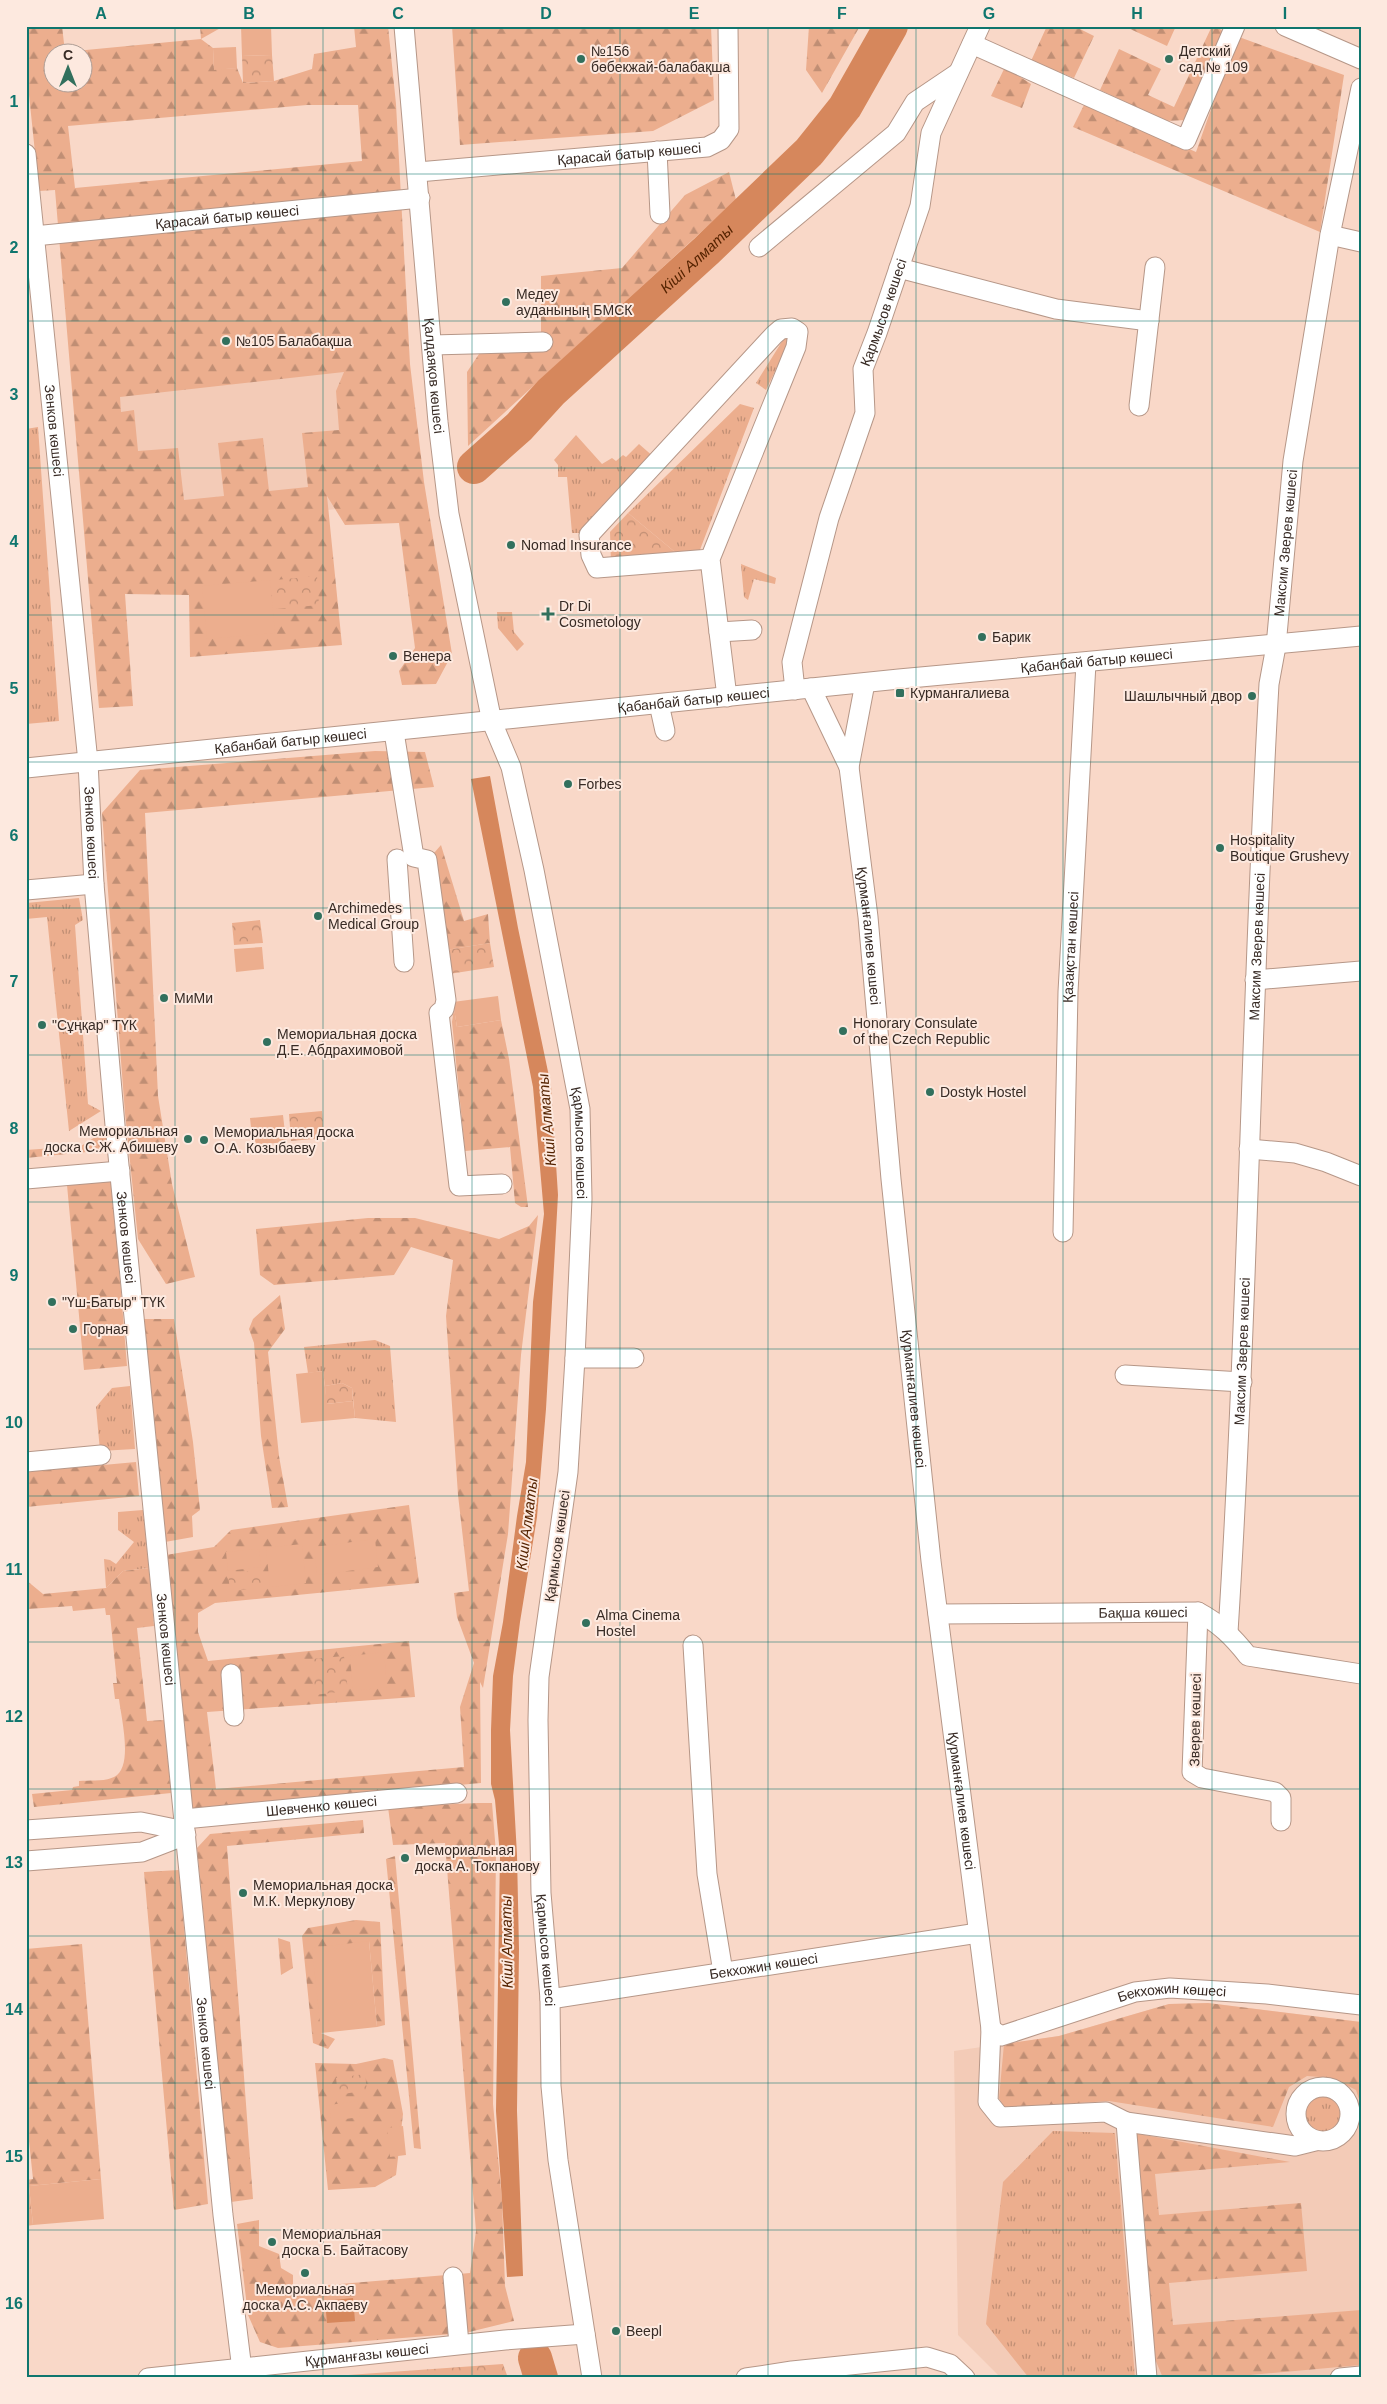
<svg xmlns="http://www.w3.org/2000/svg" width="1387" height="2404" viewBox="0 0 1387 2404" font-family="Helvetica,sans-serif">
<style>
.built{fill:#f3cbb7}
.grass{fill:url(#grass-tufts)}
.forest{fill:url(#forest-firs);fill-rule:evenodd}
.park{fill:url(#park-crowns)}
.pitch{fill:#ecae8e}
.water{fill:#d6875c}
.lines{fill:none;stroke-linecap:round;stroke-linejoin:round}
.river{stroke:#d6875c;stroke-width:34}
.minor-casing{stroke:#b69788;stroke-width:21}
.minor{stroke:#fff;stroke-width:19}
.grid{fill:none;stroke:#0f766e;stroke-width:1;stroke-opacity:0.55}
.poi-dot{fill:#32705d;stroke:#fde9df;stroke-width:2}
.labels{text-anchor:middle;stroke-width:4;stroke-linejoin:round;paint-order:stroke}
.poi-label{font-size:14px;fill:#382b25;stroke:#fde9df;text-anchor:start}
.street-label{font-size:14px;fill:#382b25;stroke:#fde9df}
.water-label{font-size:15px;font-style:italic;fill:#552301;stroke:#fde9df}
.neatline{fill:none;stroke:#0f766e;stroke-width:2}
.grid-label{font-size:16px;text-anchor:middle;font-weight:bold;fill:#0f766e}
</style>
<defs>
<pattern id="grass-tufts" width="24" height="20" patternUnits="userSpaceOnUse" patternTransform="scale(1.25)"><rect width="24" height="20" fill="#ecae8e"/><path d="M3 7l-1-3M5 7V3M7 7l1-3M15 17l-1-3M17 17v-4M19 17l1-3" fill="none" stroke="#c08e74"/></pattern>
<pattern id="forest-firs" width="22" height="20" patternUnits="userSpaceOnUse" patternTransform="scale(1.25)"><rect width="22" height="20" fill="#ecae8e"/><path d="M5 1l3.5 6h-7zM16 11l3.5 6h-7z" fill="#c08e74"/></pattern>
<pattern id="park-crowns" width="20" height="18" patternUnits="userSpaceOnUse" patternTransform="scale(1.25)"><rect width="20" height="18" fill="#ecae8e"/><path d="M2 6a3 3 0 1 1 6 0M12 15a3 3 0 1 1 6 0" fill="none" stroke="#c08e74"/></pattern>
</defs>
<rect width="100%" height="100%" fill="#f9d8c8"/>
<path class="built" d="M369,256L391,504L92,532L72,285Z
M1208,2003L1361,2022V2378H1001L958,2335L954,2051L1059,2036L1169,2004Z"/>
<path class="grass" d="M786,335L791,338L766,390L756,383Z
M740,404L754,408L698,555L681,557L628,513Z
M38,427L59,721L26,724V429Z
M576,435L602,464L612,458L616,461L623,455L626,457L639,444L655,458L585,533H572L567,477H558V465L554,460Z
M741,564L776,578L775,584L754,579L748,600L744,597Z
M512,612L514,632L524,644L517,651L498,628L497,612Z
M79,898L83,920L75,925L88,1104L101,1111L69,1131L47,917L26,919V903Z
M375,1340L390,1346L396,1422L355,1418L352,1388L342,1383L325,1386L323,1371L308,1373L304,1347Z
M130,1386L135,1449L100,1451L96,1407L112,1388Z
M143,1510L149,1568L123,1571L106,1588L104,1559L110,1560L116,1564L134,1542L118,1530V1512Z
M1304 2115a20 20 0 1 1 40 0a20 20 0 1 1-40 0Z
M1053,2131L1115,2133L1135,2378H1029L986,2324L1003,2182Z"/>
<path class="forest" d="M26,26H62L65,52L201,39L200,26H224L201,39L213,48L214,69L237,68L243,83L274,81L312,69L314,54L356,47L354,26H388L396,104L410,364L424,482L452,654L436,684L402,685L399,671L415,648L399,523L345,525L327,496L342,645L190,657L189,595L125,594L133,706L99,708L55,190L39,191L26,66ZM52,52H82V82H52ZM307,105H358L362,161L75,188L68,126ZM344,372L336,391L339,430L302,433L308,487L269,491L263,438L218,443L224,496L184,500L178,448L138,451L134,410L121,412L120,397Z
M452,26H711L714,100L653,131L460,145Z
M809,26H860L822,93L806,70Z
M1047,26H1074L1094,36L1074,78L1031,61Z
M1129,26H1176L1167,46L1128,28Z
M1212,26H1217L1225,34L1186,120L1166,121L1100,90L1119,49L1161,69L1148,95L1174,107Z
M1239,37L1344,75L1320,232L1073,127L1085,103L1196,152L1228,61Z
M1005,67L1031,84L1022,108L991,96Z
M729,172L736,200L468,446L467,372L487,342L541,337V276L622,268L685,195Z
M375,751L425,752L434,787L145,813L158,1096L172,1184L195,1277L166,1284L138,1239L125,1113L102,813L140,770Z
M441,845L464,921L488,914L490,943L446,950L434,853Z
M454,1008L457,1027L501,1020L509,1059L528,1207H521L515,1203L510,1147L465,1151L452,1022Z
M106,1130L107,1150L26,1158V1150L81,1146Z
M112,1179L127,1366L84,1370L67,1185L72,1182Z
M538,1215L521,1355L508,1534L483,1688L480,1682L481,1783L192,1809L166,1555L214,1547L231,1530L409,1505L419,1583L215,1603L198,1613V1632L208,1661L409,1641L415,1697L207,1712L216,1789L464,1767L460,1707L474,1663L457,1617L454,1593L469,1591L458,1495L446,1316L453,1260L411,1247L394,1275L274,1285L260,1275L256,1229L368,1218H415L499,1239L529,1226Z
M280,1295L285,1329L268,1352L279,1456L288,1507L272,1508L261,1436L254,1343L249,1329L253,1319Z
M142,1319H174L193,1442L200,1510L192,1516L193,1537L165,1542Z
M136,1462L139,1496L26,1507V1472Z
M149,1568L154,1626L137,1628L147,1721L164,1720L171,1793L34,1807L32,1794L72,1790L73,1787L79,1786V1781C90,1780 103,1782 114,1777C134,1768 121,1717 119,1699H115L113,1683H117L110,1615H106L105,1608L73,1611L72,1606L28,1609L26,1580L43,1594L106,1588L123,1571Z
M478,1803H492L496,1853L493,2104L502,2200L505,2286L514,2321L465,2333L278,2348L260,2342L248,2315L237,2224L259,2220V2246L279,2254L281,2268L293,2275V2288L470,2273L476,2231L445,1843L393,1845L388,1807Z
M363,1820L364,1833L227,1846L253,2199L231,2202L197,1848L210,1834Z
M395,1856L421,2149L414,2148L386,1859Z
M179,1870L208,2204L174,2210L144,1872Z
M356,1920L380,1922L385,2025L377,2027L369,1941L321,2033L335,2039L328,2049L313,2043L302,1936L308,1928Z
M278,1938L290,1942L293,1968L281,1975Z
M82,1944L101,2179L29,2186L33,2225L26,2226V2180L33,2179L26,2113V1949Z
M1208,2003L1361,2022V2105L1356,2090L1332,2078L1307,2076L1289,2087L1273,2127L1109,2101L1004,2108L999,2098L1004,2044L1059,2036L1169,2004Z
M384,2058L393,2060L403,2114L396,2175L375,2187L328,2190L315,2063L356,2064Z
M1134,2133L1290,2162L1155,2174L1159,2215L1301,2203L1307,2271L1169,2283L1173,2325L1361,2310V2365L1217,2378H1163L1150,2347Z"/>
<path class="park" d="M272,55L274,81L243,83L242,56Z
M628,513L681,557L611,563L610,532Z
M317,576L319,605L277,609L275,580Z
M260,920L263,943L234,945L232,923Z
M490,943L494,967L449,974L446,950Z
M322,1111L324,1138L291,1141L289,1114Z
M342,1383L352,1388L353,1401L326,1404L325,1386Z
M261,1570L263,1588L230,1591L228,1573Z
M344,1656L348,1691L314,1695L311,1659Z
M365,2074L367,2090L338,2095L336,2078Z
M503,2364L508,2378H306Z"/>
<path class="pitch" d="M241,26H271L272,55L242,56Z
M236,47L237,68L214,70L213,48Z
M270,580L275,633L207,639L202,586Z
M262,947L264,969L236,972L234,949Z
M498,996L501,1020L457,1027L453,1002Z
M283,1115L286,1142L253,1145L250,1118Z
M323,1371L327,1404L353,1401L355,1418L301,1423L296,1374Z
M375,1539L378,1567L317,1575L314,1547Z
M302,1544L306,1583L270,1587L266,1548Z
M259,1549L261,1567L228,1571L226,1552Z
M384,1652L387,1687L353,1691L350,1656Z
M369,1941L377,2027L321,2033L312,1948Z
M358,2101L360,2117L331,2121L329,2105Z
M403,2126L406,2155L390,2157L387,2128Z
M101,2179L104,2219L33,2225L29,2186Z"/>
<path class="water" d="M490,776L518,928L551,1086L558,1195L546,1409L537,1517L520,1622L513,1676L510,1730L517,1855L519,1949L517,2111L523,2276L507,2277L496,2111L500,1855L495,1800L491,1784V1730L493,1676L503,1622L517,1516L526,1462L533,1302L544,1214L533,1087L471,779Z
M353,2298L355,2321L327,2323L325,2301Z"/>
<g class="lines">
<g class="river">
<path id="s1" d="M474,467L519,427L551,392L706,251L809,152L845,107L891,26"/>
<path d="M535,2358L541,2378"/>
</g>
<defs>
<g id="minor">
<path id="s2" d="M404,26L438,422L449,514L492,722L511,767L534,870L580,1109L582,1199L575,1358L568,1472L539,1677L538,1720L541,1893L550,1999L551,2086L558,2160L592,2378"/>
<path d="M1285,26L1361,59"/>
<path d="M972,44L1186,140L1235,26"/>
<path d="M657,151L660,214"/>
<path id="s3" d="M26,154L88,762L94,884L115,1125L223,2215L243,2378"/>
<path id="s4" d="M418,172L707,147L721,140L729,129L728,26"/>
<path d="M1330,235L1361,242"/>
<path id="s5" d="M34,236L420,198"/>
<path d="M759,247L896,133L915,102L958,73"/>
<path d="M899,268L1056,309L1149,321"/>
<path d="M432,345L543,342"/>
<path d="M1139,406L1155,267"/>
<path d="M710,559L796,347L798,332L792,328L781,329L774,335L589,535L591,555L597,568L710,559L727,697"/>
<path d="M719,632L752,630"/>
<path d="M811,688L849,767L865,683"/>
<path id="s6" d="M795,690L792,662L829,518L865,413L863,369L877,333L920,206L931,133L980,26"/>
<path d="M659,704L665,731"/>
<path d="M394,732L414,857L427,860L446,1000L444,1009L439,1013L459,1186L502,1184"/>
<path id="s7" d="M849,767L868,917L891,1179L931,1561L991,2029L988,2102L1000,2117L1106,2112L1126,2122L1147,2378"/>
<path id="s8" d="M26,768L899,679L1361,636"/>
<path d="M397,859L404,962"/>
<path d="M26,890L94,884"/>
<path d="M1255,980L1361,971"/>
<path d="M1249,1149L1295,1153L1326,1162L1361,1176"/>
<path d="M26,1179L120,1171"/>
<path id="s9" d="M1063,1232L1068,992L1086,663"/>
<path d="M575,1358H634"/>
<path d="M1125,1375L1242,1382"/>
<path d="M26,1462L101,1455"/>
<path d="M1198,1612L1192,1772L1202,1778L1275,1792L1281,1798V1821"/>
<path id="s10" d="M938,1614L1198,1612C1219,1623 1233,1637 1248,1656L1361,1674"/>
<path id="s11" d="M1228,1632C1248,1316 1251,1000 1269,684L1276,646L1293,461L1330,235L1361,88"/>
<path d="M693,1645L707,1874L723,1972"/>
<path d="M231,1674L234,1716"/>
<path id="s12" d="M184,1819L457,1793"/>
<path d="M26,1830L141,1822L185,1831"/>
<path d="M26,1861L142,1852L186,1835"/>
<path id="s13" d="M550,1999L978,1933"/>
<path id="s14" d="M991,2029L1001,2036L1135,1992L1170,1988L1267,1994L1361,2005"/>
<circle cx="1323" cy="2114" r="27"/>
<path d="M1126,2122L1295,2146L1315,2141"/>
<path d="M453,2277L459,2344"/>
<path id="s15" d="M148,2378L505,2340L585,2334"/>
<path d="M746,2378L792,2371L927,2357L950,2364L965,2378"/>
<path d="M1340,2378L1361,2376"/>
</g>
</defs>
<use href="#minor" class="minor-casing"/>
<use href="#minor" class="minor"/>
</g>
<path class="grid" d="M175,26V2378M323,26V2378M472,26V2378M620,26V2378M768,26V2378M916,26V2378M1063,26V2378M1212,26V2378M26,174H1361M26,321H1361M26,468H1361M26,615H1361M26,762H1361M26,908H1361M26,1055H1361M26,1202H1361M26,1349H1361M26,1496H1361M26,1642H1361M26,1789H1361M26,1936H1361M26,2083H1361M26,2230H1361"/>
<g class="poi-dot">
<circle cx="581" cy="59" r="5"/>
<circle cx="1169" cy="59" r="5"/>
<circle cx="506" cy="302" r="5"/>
<circle cx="226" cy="341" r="5"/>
<circle cx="511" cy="545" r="5"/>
<path d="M545.5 606.5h5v5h5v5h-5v5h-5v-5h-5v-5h5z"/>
<circle cx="982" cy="637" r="5"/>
<circle cx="393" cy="656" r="5"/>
<rect x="895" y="688" width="10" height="10" rx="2.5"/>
<circle cx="1252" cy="696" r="5"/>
<circle cx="568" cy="784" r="5"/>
<circle cx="1220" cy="848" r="5"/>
<circle cx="318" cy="916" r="5"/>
<circle cx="164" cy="998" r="5"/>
<circle cx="42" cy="1025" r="5"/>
<circle cx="843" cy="1031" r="5"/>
<circle cx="267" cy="1042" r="5"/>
<circle cx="930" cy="1092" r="5"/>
<circle cx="188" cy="1139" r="5"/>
<circle cx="204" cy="1140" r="5"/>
<circle cx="52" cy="1302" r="5"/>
<circle cx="73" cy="1329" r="5"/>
<circle cx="586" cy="1623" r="5"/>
<circle cx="405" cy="1858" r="5"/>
<circle cx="243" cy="1893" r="5"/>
<circle cx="272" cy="2242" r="5"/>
<circle cx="305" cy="2273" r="5"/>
<circle cx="616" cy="2331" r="5"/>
</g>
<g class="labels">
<g class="poi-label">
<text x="591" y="56">№156<tspan x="591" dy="16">бөбекжай-балабақша</tspan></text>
<text x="1179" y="56">Детский<tspan x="1179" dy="16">сад № 109</tspan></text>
<text x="516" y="299">Медеу<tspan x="516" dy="16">ауданының БМСК</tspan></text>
<text x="236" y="346">№105 Балабақша</text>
<text x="521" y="550">Nomad Insurance</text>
<text x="559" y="611">Dr Di<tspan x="559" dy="16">Cosmetology</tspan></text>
<text x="992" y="642">Барик</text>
<text x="403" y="661">Венера</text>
<text x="910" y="698">Курмангалиева</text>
<text x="1242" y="701" text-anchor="end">Шашлычный двор</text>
<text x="578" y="789">Forbes</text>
<text x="1230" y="845">Hospitality<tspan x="1230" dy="16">Boutique Grushevy</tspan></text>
<text x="328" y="913">Archimedes<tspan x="328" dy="16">Medical Group</tspan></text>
<text x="174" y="1003">МиМи</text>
<text x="853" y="1028">Honorary Consulate<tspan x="853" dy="16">of the Czech Republic</tspan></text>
<text x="52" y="1030">"Сұңқар" ТҮК</text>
<text x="277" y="1039">Мемориальная доска<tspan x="277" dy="16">Д.Е. Абдрахимовой</tspan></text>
<text x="940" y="1097">Dostyk Hostel</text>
<text x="178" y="1136" text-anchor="end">Мемориальная<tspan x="178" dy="16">доска С.Ж. Абишеву</tspan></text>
<text x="214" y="1137">Мемориальная доска<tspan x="214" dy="16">О.А. Козыбаеву</tspan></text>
<text x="62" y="1307">"Үш-Батыр" ТҮК</text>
<text x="83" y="1334">Горная</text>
<text x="596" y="1620">Alma Cinema<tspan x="596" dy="16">Hostel</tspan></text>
<text x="415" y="1855">Мемориальная<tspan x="415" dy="16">доска А. Токпанову</tspan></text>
<text x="253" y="1890">Мемориальная доска<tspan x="253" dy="16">М.К. Меркулову</tspan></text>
<text x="282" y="2239">Мемориальная<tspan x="282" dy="16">доска Б. Байтасову</tspan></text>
<text x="305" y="2294" text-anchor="middle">Мемориальная<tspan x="305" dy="16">доска А.С. Акпаеву</tspan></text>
<text x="626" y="2336">Beepl</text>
</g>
<g class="street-label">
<text dy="5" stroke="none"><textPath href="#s4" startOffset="212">Қарасай батыр көшесі</textPath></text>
<text dy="5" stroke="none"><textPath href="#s5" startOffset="194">Қарасай батыр көшесі</textPath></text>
<text dy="5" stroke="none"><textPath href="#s6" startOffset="392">Қармысов көшесі</textPath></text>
<text dy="5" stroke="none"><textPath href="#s2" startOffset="351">Қалдаяқов көшесі</textPath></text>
<text dy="5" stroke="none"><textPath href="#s3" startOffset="278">Зенков көшесі</textPath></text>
<text dy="5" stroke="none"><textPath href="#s11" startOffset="1091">Максим Зверев көшесі</textPath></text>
<text dy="5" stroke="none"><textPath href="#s8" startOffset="1076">Қабанбай батыр көшесі</textPath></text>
<text dy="5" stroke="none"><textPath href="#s8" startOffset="671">Қабанбай батыр көшесі</textPath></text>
<text dy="5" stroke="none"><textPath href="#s8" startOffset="266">Қабанбай батыр көшесі</textPath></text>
<text dy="5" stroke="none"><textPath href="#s3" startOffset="682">Зенков көшесі</textPath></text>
<text dy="5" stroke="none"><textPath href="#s7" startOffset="170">Қурманғалиев көшесі</textPath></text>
<text dy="5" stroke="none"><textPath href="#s11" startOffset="686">Максим Зверев көшесі</textPath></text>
<text dy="5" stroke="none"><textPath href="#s9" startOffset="285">Қазақстан көшесі</textPath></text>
<text dy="5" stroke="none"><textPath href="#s2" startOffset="1134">Қармысов көшесі</textPath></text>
<text dy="5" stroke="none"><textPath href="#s3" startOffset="1088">Зенков көшесі</textPath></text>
<text dy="5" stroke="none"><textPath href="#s11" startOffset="281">Максим Зверев көшесі</textPath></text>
<text dy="5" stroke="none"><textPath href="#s7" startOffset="635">Қурманғалиев көшесі</textPath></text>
<text transform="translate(557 1546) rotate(-82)" y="5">Қармысов көшесі</text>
<text dy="5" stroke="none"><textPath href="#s10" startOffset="205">Бақша көшесі</textPath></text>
<text dy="5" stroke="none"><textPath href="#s3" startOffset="1492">Зенков көшесі</textPath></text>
<text transform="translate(1195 1720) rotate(-89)" y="5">Зверев көшесі</text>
<text dy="5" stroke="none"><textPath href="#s7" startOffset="1040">Қурманғалиев көшесі</textPath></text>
<text dy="5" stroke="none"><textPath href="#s12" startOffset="138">Шевченко көшесі</textPath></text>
<text dy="5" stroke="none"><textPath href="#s2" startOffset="1944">Қармысов көшесі</textPath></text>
<text dy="5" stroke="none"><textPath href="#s13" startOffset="216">Бекхожин көшесі</textPath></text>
<text dy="5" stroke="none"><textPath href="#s14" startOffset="190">Бекхожин көшесі</textPath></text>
<text dy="5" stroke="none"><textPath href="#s3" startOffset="1898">Зенков көшесі</textPath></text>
<text dy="5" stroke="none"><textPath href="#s15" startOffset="220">Құрманғазы көшесі</textPath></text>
</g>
<g class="water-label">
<text dy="5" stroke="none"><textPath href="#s1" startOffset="305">Кіші Алматы</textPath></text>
<text transform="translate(547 1120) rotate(-95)" y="5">Кіші Алматы</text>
<text transform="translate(527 1524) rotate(-83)" y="5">Кіші Алматы</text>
<text transform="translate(507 1942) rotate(-91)" y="5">Кіші Алматы</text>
</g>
</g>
<rect width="1387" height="2404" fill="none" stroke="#fde9df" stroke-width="55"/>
<g transform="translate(68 68)"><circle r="24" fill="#fde9df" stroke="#ae9d95"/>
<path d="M0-4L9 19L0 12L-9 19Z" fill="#32705d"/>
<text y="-8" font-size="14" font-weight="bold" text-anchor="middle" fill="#382b25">С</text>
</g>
<rect x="28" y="28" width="1332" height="2348" class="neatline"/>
<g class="grid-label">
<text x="101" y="19">A</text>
<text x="249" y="19">B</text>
<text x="398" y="19">C</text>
<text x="546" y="19">D</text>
<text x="694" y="19">E</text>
<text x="842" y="19">F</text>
<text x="989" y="19">G</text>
<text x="1137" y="19">H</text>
<text x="1285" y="19">I</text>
<text x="14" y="107">1</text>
<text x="14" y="253">2</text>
<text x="14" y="400">3</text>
<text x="14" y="547">4</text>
<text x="14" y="694">5</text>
<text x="14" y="841">6</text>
<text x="14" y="987">7</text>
<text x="14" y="1134">8</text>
<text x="14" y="1281">9</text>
<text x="14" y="1428">10</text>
<text x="14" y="1575">11</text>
<text x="14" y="1722">12</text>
<text x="14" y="1868">13</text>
<text x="14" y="2015">14</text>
<text x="14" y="2162">15</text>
<text x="14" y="2309">16</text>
</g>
</svg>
